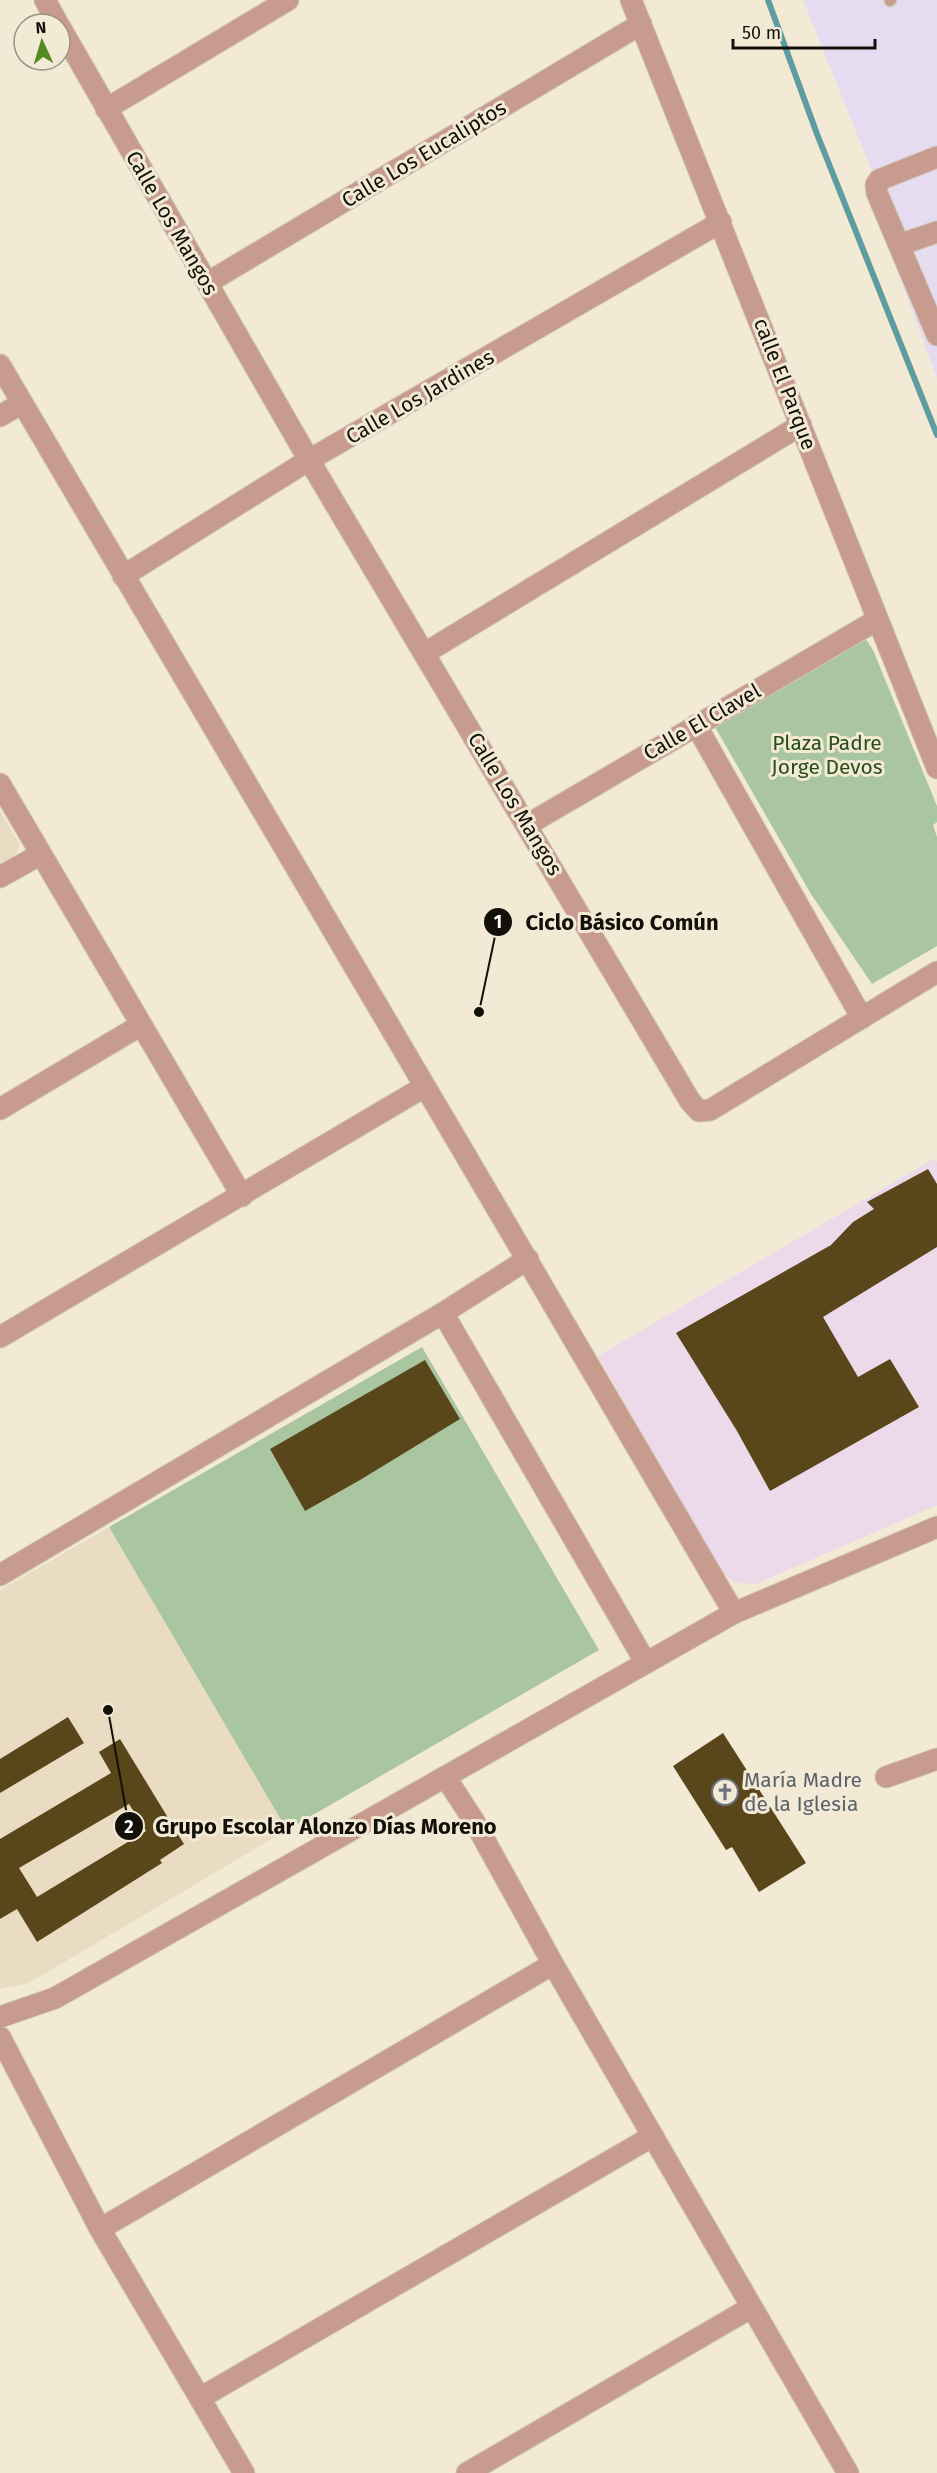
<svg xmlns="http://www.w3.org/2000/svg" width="937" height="2473" viewBox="0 0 937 2473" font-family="'Fira Sans',sans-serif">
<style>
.commercial{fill:#ecdaeb}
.industrial{fill:#e6dcf1}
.built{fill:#e9dcc2}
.green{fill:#a9c6a1}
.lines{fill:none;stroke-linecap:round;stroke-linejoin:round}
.stream{stroke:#5e9ca3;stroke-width:6}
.building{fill:#59461b;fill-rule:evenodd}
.service-casing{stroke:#cfc7b5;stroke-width:13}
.minor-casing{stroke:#cfc7b5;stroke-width:23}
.service{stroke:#c79b8e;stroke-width:10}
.minor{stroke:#c79b8e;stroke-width:21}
.labels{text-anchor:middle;stroke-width:6;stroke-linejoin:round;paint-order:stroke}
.street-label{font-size:21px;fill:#131009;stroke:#f3ead6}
.park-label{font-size:21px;fill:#264e17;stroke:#f3ead6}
.worship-label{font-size:21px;fill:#5b616d;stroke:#f3ead6;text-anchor:start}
.leader{fill:none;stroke:#131009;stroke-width:2}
.callout-dot{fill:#131009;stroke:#f3ead6;stroke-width:2}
.mark-label{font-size:18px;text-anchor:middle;font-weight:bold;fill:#fff}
.callout-label{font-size:22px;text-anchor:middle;font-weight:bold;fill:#131009;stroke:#f3ead6;stroke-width:6;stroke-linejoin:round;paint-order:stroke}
</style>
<rect width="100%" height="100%" fill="#f3ead6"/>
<path class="commercial" d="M935,1158L937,1162V1505L756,1584L735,1583L718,1569L598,1356Z"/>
<path class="industrial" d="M803,0H937V378L867,190L872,171Z"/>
<path class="built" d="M0,811L20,845L15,858L0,866Z
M109,1527L287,1830L29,1983L0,1989V1590Z"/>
<path class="green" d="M857,638H865L873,650L937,806V822L933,825L937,837V946L872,984L811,894L715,727Z
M422,1347L599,1650L287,1830L109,1527Z"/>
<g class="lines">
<path class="stream" d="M768,0L817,134L937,435"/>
</g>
<path class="building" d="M928,1169L937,1184V1247L823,1317L858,1377L890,1359L919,1407L770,1491L737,1431L676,1333L831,1245L853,1222L874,1209L867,1202Z
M425,1360L460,1419L360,1480L305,1511L270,1449Z
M68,1717L84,1743L0,1793V1759Z
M723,1733L806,1863L759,1892L732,1847L726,1850L673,1766Z
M120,1739L184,1844L160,1860L162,1863L37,1942L17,1909L0,1919V1839L111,1773L99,1752ZM129,1804L146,1831L37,1897L19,1868Z"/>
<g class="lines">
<defs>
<path id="service" d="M890,1L891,0"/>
<path id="minor" d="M45,0L58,24
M631,0L937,768
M60,27L309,460L690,1101L699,1111L710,1110L937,972
M106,109L288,0
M937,157L879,180L876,185L877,193L937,335
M899,245L937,232
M207,283L641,24
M0,365C244,781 491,1196 734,1613
M0,416L22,403
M123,576L309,460L721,222
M425,653L801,425
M696,725L862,1018
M0,784L242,1196
M527,825L877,620
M0,877L41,854
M0,1109L141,1025
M443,1313L646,1663
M0,1337L424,1087
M0,1575L443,1313L528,1259
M886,1777L937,1759
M446,1778L474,1821L553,1964L848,2473
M0,2017L55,1998L734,1613L937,1527
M0,2037L100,2229L244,2473
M100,2229L553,1964
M200,2398L653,2136
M467,2473L752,2307"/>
</defs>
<use href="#service" class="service-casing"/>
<use href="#minor" class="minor-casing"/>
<use href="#service" class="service"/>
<use href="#minor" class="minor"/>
</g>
<defs>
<symbol id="church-ring" viewBox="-11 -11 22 22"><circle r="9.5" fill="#f3ead6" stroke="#6b7280" stroke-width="1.5"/><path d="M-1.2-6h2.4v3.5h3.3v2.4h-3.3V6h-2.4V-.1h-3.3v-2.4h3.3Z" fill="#6b7280"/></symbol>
</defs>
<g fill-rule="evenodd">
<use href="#church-ring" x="710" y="1777" width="30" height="30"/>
</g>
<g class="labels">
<g class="street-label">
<text transform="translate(424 154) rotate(-31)" y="7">Calle Los Eucaliptos</text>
<text transform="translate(172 223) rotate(60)" y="7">Calle Los Mangos</text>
<text transform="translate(785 384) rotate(69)" y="7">calle El Parque</text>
<text transform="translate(420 397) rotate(-30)" y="7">Calle Los Jardines</text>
<text transform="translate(702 722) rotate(-30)" y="7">Calle El Clavel</text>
<text transform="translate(515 804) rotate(59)" y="7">Calle Los Mangos</text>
</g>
<g class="park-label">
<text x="827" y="750">Plaza Padre<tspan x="827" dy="24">Jorge Devos</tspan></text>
</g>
<g class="worship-label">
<text x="744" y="1787">María Madre<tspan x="744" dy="24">de la Iglesia</tspan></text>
</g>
</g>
<path class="leader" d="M479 1012L498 922M108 1710L129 1826"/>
<g class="callout-dot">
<circle cx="479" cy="1012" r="6"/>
<circle cx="108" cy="1710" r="6"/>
<circle cx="498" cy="922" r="15"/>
<circle cx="129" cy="1826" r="15"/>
</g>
<g class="mark-label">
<text x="498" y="928">1</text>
<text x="129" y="1833">2</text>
</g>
<g class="callout-label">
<text x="622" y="930">Ciclo Básico Común</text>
<text x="326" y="1834">Grupo Escolar Alonzo Días Moreno</text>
</g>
<g transform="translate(42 42) rotate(356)"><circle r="28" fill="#f3ead6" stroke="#999384" stroke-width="1.5"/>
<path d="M0-4.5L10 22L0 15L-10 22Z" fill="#558a23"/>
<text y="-9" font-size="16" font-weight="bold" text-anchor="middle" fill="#131009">N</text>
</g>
<path d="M733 39v9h142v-9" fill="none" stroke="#131009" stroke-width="3"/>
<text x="742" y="39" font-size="18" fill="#131009" stroke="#f3ead6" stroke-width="4.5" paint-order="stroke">50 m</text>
</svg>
